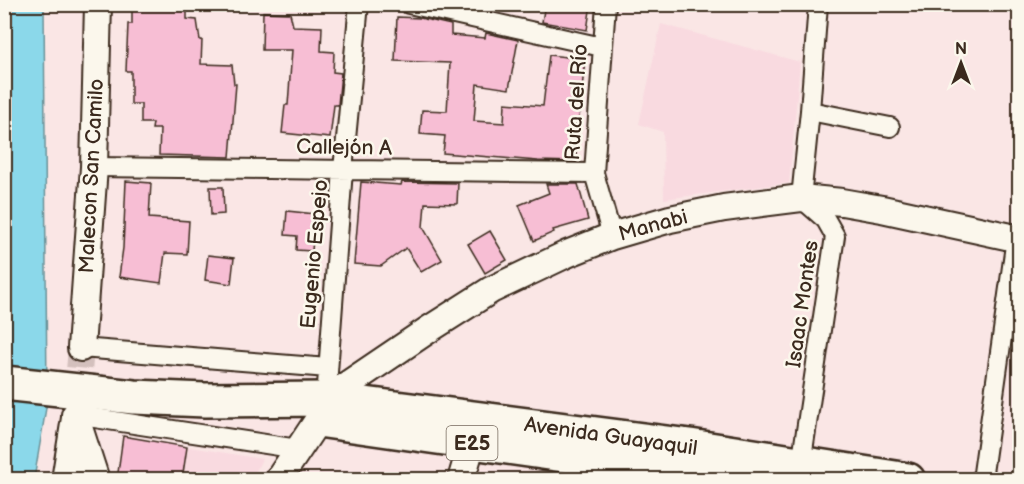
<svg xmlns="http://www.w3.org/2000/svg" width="1024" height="484" viewBox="0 0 1024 484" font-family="'Balsamiq Sans',sans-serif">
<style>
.built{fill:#f9dae0}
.water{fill:#8bd8ea;stroke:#6b9298;stroke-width:1.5}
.building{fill:#f7bed4;stroke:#3b2a1e;stroke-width:1.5}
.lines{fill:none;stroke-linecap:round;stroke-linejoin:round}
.secondary-tunnel{stroke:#d4c0bd;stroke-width:26;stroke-dasharray:26 13;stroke-linecap:butt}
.street-casing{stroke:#3b2a1e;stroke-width:22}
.secondary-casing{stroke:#3b2a1e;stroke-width:30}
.highway-casing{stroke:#3b2a1e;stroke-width:38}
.street{stroke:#fbf7ec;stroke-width:18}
.secondary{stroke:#fbf7ec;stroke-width:26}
.highway{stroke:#fbf7ec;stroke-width:33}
.labels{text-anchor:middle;stroke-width:5;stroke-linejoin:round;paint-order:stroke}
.shield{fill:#fbf7ec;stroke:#75685c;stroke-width:1.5}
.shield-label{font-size:20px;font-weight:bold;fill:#3b2a1e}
.street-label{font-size:21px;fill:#3b2a1e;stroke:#fbf7ec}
</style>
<rect width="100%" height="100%" fill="#fae6e5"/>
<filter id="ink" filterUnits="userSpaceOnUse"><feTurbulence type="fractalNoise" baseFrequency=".0167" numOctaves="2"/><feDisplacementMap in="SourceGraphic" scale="12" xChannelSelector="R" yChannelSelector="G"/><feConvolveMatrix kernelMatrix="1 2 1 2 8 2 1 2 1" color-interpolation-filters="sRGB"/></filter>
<g filter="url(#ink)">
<path class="built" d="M661,24L800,62L789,183L664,199L663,132L639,124Z
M123,436L262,459L252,479L117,480Z"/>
<path class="water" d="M4,5H44L47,402L34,479H5Z"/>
<path class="building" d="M132,4H187V19L197,20L200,40H202L201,64L232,65L234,84H236L230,157L159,155L160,129H152L153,123H141V104H131V71H126L128,24H132Z
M545,4H591L587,30L542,22Z
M263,12L290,13L293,26L322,27L321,51L334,52L333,72L341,73L338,105H334L330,138L282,133L285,105H288L292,50H262Z
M397,17L420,18L451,25V35L485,38L486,33L518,40L509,89L477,84L474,121L504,123L505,103L543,106L549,55L585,59L579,119H576V162L538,161L443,153L445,136L420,134L422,110L447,111L450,63L395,61Z
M126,181L151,183L149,218L189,221L187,254L165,253L161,283L119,277L123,248Z
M361,182L401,185L402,182L458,183L457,204L425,203L423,227L442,260L421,272L406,248L381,266L354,264Z
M546,184H578L588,220L553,230L554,232L534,241L519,205L549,193Z
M210,187H223L224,214L211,215Z
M287,211L315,214L312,251L296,250L297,236L285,235Z
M490,231L507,260L485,273L468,244Z
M208,255L234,258L231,284L205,280Z
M123,436L187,447L182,480H117Z"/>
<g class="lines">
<path class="secondary-tunnel" d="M76,407L81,348"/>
<defs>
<path id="street" d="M409,4L602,47
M606,4L594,173L612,236
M810,111L890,127
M94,167L594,173
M81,348L328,368
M326,399L343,170L359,4
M75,415L298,449
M800,471L835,236L826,220L801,198L810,111L818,4
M982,480L1016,238"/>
<path id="secondary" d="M81,348L94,167L98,4
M326,399L428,330L491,290L567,254L612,236L670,219L724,208L801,198L842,202L882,209L1020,239
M75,415L96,480
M65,480L75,418
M278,480L318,420
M461,480L472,443"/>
<path id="highway" d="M4,383L134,397L205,400L326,399L690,446L908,480
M325,421L740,480"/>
</defs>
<use href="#street" class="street-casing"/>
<use href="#secondary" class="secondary-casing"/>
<use href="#highway" class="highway-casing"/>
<use href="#street" class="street"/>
<use href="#secondary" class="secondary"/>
<use href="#highway" class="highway"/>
</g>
</g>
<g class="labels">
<rect class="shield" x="446.5" y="426" width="51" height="34" rx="4.5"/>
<g class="shield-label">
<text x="472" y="450">E25</text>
</g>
<g class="street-label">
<text transform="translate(576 102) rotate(-86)" y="7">Ruta del Río</text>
<text transform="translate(344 147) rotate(1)" y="7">Callejón A</text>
<text transform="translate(91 176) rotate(-87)" y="7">Malecon San Camilo</text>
<text transform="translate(653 225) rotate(-15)" y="7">Manabi</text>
<text transform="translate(314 254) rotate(-85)" y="7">Eugenio Espejo</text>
<text transform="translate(802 304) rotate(-82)" y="7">Isaac Montes</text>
<text transform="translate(611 436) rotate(8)" y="7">Avenida Guayaquil</text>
</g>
</g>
<rect width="1024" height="484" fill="none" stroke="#fbf7ec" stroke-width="24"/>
<rect x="12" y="12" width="1000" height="460" fill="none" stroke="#3b2a1e" stroke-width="2" filter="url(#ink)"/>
<g transform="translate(961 63)" stroke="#fbf7ec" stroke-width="4.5" paint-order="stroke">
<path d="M0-4.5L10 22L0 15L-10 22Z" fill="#3b2a1e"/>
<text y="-9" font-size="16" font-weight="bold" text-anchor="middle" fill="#3b2a1e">N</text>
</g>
</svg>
